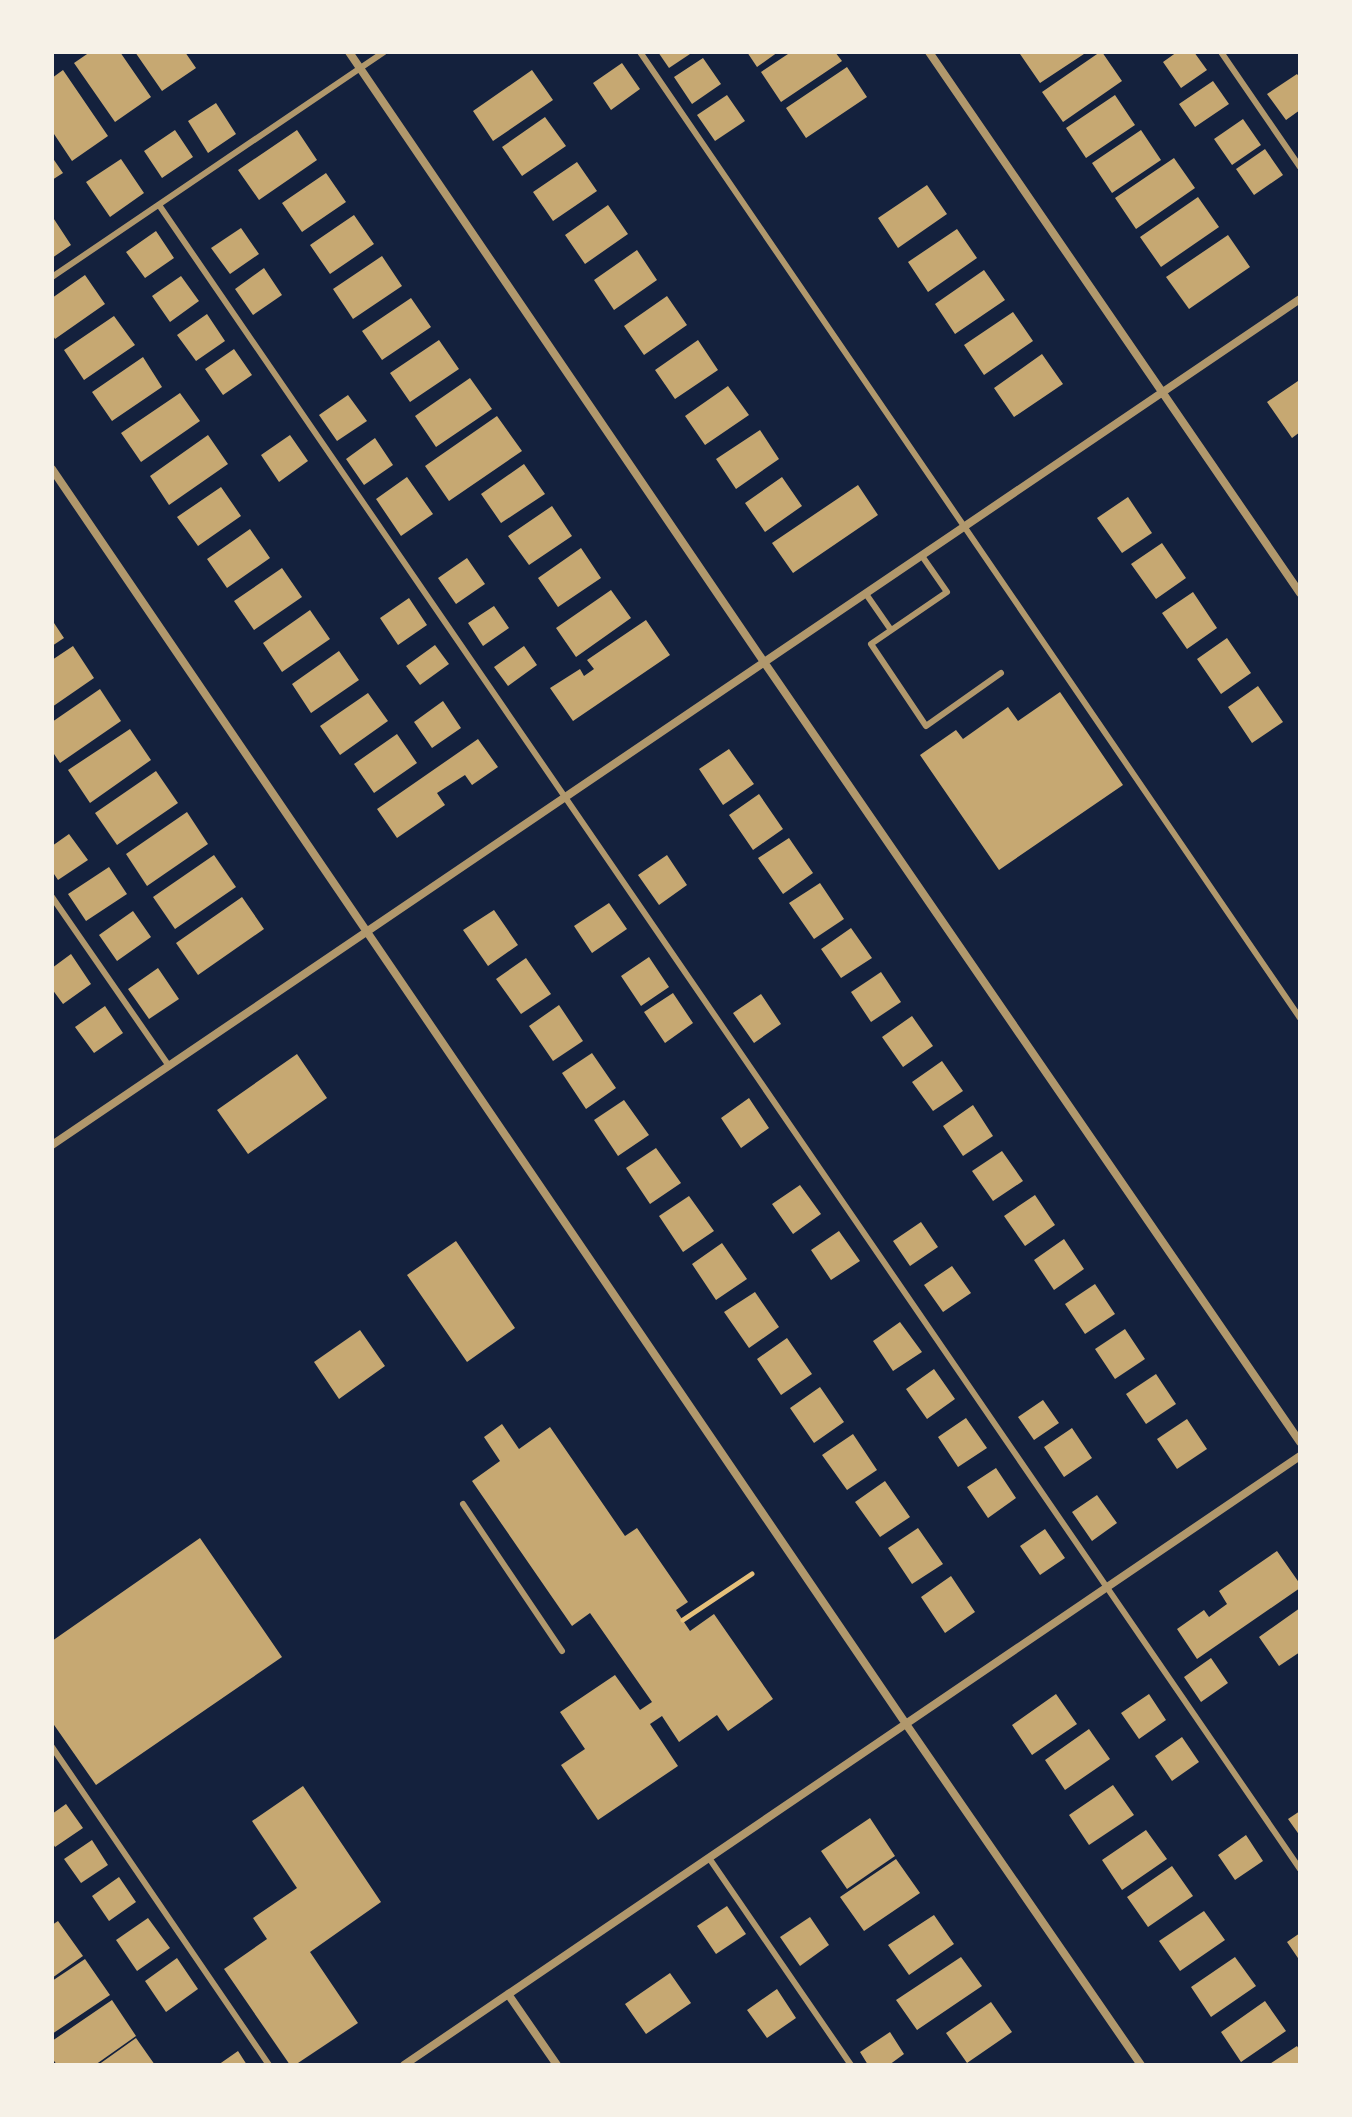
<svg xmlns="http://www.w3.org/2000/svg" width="1352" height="2117" viewBox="0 0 1352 2117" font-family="'Exo 2',sans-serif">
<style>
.building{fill:#c6a872}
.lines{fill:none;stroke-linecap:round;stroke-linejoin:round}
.path{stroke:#e5c07b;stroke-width:5}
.service{stroke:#b1986c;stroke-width:6}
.minor{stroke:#b1986c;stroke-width:8}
</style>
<rect width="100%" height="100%" fill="#14213d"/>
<path class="building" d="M90,52H120L151,97L115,122L74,63Z
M135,52H185L196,68L162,91Z
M658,52H693L669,68Z
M747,52H778L757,67Z
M791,52H835L842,61L781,102L761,72Z
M1023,52H1087L1040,83L1020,54Z
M1100,52H1102L1122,81L1063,122L1042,92Z
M1177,52H1194L1207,70L1181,88L1163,62Z
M703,58L721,84L692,104L674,77Z
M622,63L640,89L611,110L593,83Z
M847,67L867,97L806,138L786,108Z
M63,70L108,136L72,161L52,131V78Z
M532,70L553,100L493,141L473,111Z
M1297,74L1300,78V110L1286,120L1267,94Z
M1213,81L1229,104L1195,127L1179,104Z
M727,95L745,121L715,141L697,115Z
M1115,95L1135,125L1086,158L1066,128Z
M216,103L236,134L208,153L188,121Z
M545,117L566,146L522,176L502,147Z
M1243,119L1261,145L1232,165L1214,139Z
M175,130L193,157L162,178L144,151Z
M297,130L317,160L259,200L238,170Z
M1141,130L1161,160L1112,193L1092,163Z
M1265,149L1283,175L1254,195L1236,169Z
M52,157L63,173L52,180Z
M1174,158L1195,188L1136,229L1115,198Z
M121,159L144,193L110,217L86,182Z
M577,162L597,191L553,221L533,192Z
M326,173L346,202L302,232L282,203Z
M927,185L947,214L898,248L878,218Z
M1198,197L1219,227L1161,267L1140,237Z
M608,205L628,234L585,264L565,235Z
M354,215L374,244L330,274L310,245Z
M52,216L71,245L52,258Z
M241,228L259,254L230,274L211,248Z
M957,229L977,258L928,292L908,262Z
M156,231L174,258L145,278L126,252Z
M1228,235L1250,267L1189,309L1166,277Z
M637,250L657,280L614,310L594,280Z
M382,256L402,286L353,319L333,289Z
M264,268L282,295L253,315L235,289Z
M984,270L1005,300L955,334L935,304Z
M85,275L105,304L55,339L52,334V298Z
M181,276L199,301L170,322L152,296Z
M667,296L687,325L644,355L624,326Z
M411,298L431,327L382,360L362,331Z
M1013,312L1033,341L984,375L964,345Z
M207,314L225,341L196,361L177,335Z
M114,316L135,345L84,380L64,350Z
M439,340L459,369L410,402L390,373Z
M698,340L718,370L675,399L655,370Z
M234,349L252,375L223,395L205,369Z
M1042,354L1063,384L1014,417L994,388Z
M143,357L162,387L112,421L92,392Z
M470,378L492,409L436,447L415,416Z
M1298,381L1300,384V432L1292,438L1267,402Z
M728,386L749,415L705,445L685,416Z
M180,393L200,421L141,462L121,433Z
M348,395L367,421L337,441L319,415Z
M497,416L522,451L449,501L425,466Z
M760,430L779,459L736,489L716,459Z
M208,435L228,464L169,505L150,476Z
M290,435L308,461L279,482L261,455Z
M375,438L393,465L364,485L346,459Z
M524,464L545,494L501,523L481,494Z
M407,477L433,514L401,536L376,499Z
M782,477L802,506L765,532L745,503Z
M858,485L878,515L793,573L772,543Z
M221,487L241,516L198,546L177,517Z
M1128,497L1152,533L1122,553L1097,518Z
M552,506L572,536L529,565L508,536Z
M250,529L270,558L227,588L207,559Z
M1162,543L1186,578L1156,599L1131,564Z
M581,548L601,578L558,607L538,578Z
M467,558L485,584L456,604L438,578Z
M282,568L302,597L254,630L234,601Z
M611,590L631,618L576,657L556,628Z
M1193,592L1217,628L1187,649L1162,613Z
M409,598L427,625L398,645L380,618Z
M494,606L509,628L483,646L468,623Z
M310,610L330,639L282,672L263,643Z
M52,620L64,638L52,646Z
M646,620L670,655L573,721L550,688L580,669L584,676L594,669L587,660Z
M1227,638L1251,673L1221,694L1197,659Z
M435,645L449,664L420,685L406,666Z
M73,646L94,678L52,707V660Z
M524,646L537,665L508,686L494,667Z
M339,651L359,680L311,713L292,684Z
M1258,686L1283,722L1252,743L1228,707Z
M100,689L121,721L60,763L52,751V722Z
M1060,692L1123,785L999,870L920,755L956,730L963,739L1008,707L1018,721Z
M368,693L388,721L340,755L320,726Z
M443,701L461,728L432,748L414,722Z
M130,729L151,760L90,803L68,770Z
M397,734L417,763L374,793L354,764Z
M478,739L498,767L472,785L465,775L437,793L445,805L397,838L377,809Z
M729,749L754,784L723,805L699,769Z
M156,771L178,803L117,845L95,813Z
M759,794L783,829L753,850L729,815Z
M187,812L208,844L147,886L126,854Z
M69,834L88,860L58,880L52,871V846Z
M789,838L813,873L783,894L758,858Z
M214,855L236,887L175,929L153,897Z
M667,855L687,885L659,905L638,875Z
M109,867L127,894L86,921L68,894Z
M820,883L844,919L814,939L789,903Z
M242,897L264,929L198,975L176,943Z
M609,903L627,929L592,953L574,926Z
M494,910L518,945L488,966L463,930Z
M133,911L151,937L117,961L99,935Z
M851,928L872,958L841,978L821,949Z
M71,954L91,984L63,1004L52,989V968Z
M649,957L669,987L641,1006L621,976Z
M526,958L551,994L521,1014L496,979Z
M158,968L179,999L149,1019L128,989Z
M881,972L901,1002L871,1022L851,992Z
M673,993L693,1023L665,1043L644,1012Z
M761,994L781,1024L754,1043L733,1013Z
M559,1005L583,1041L553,1061L529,1026Z
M105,1006L123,1033L94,1053L75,1027Z
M912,1016L933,1046L903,1067L882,1037Z
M592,1053L616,1088L586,1109L562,1073Z
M297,1054L327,1098L248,1154L217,1110Z
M942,1061L963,1091L933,1111L912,1082Z
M749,1098L769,1128L741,1148L721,1118Z
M624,1100L649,1135L618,1156L594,1120Z
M973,1105L993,1136L963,1156L943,1126Z
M656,1148L681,1183L650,1204L626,1168Z
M1002,1151L1023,1181L993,1201L972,1171Z
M800,1185L821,1214L793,1234L772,1204Z
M1035,1195L1055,1225L1025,1246L1004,1216Z
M689,1196L714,1231L683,1252L659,1216Z
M921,1222L938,1247L910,1266L893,1241Z
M839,1231L860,1261L831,1280L811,1250Z
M1064,1239L1084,1269L1054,1290L1034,1260Z
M456,1241L515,1328L467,1362L407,1275Z
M722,1243L747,1279L716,1300L692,1264Z
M952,1266L971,1293L943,1312L924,1285Z
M1095,1284L1115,1314L1085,1334L1065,1304Z
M755,1292L779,1327L749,1348L724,1312Z
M900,1322L922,1352L893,1371L873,1341Z
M1125,1329L1145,1359L1115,1379L1095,1349Z
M360,1330L385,1366L339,1399L314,1362Z
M787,1338L812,1374L781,1395L757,1359Z
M934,1369L955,1399L927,1419L906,1389Z
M1156,1374L1176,1404L1146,1424L1126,1394Z
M820,1387L844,1422L814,1443L790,1408Z
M1043,1400L1059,1423L1034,1440L1018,1417Z
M966,1418L987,1448L958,1467L938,1437Z
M1187,1419L1207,1449L1177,1469L1157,1439Z
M502,1424L519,1449L550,1427L625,1536L637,1528L688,1602L676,1610L690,1631L714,1614L773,1699L728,1731L717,1715L679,1742L662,1716L650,1724L678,1766L598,1820L561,1765L585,1749L560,1712L615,1675L640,1710L652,1702L590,1613L572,1626L472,1481L500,1461L484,1437Z
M1072,1428L1092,1458L1064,1477L1044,1447Z
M853,1434L877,1470L847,1490L822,1455Z
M996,1468L1016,1498L988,1518L967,1487Z
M885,1481L910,1517L880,1537L855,1502Z
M1097,1495L1117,1523L1092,1541L1072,1512Z
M918,1528L943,1564L912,1584L888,1548Z
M1045,1529L1065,1558L1040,1575L1020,1546Z
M200,1538L282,1657L96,1785L52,1722V1641Z
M1277,1551L1300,1584V1588L1197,1659L1177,1629L1204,1610L1209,1617L1227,1604L1219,1591Z
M951,1576L975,1612L945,1633L921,1597Z
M1300,1608V1652L1279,1666L1259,1637Z
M1211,1658L1228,1683L1201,1702L1184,1677Z
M1056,1694L1077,1724L1032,1755L1012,1725Z
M1149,1694L1166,1720L1139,1739L1121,1713Z
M1089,1729L1110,1759L1065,1790L1045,1760Z
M1182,1737L1199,1762L1172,1781L1155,1756Z
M1113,1785L1134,1815L1089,1845L1069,1815Z
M303,1786L381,1902L310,1952L358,2023L295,2065H290L224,1969L267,1939L253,1918L297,1888L252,1821Z
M66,1804L83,1828L55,1847L52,1842V1814Z
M1300,1811V1836L1288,1819Z
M870,1818L895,1856L847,1889L821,1851Z
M1146,1830L1167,1859L1122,1890L1102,1860Z
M1246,1835L1263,1861L1235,1880L1218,1855Z
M92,1840L108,1865L81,1883L64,1859Z
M896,1859L920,1893L864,1931L840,1897Z
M1172,1866L1193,1896L1148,1927L1127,1897Z
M119,1877L136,1902L109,1921L92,1896Z
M727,1906L746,1934L716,1954L697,1926Z
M1204,1911L1225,1940L1180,1971L1159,1941Z
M934,1915L954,1944L909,1975L888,1945Z
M810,1917L829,1945L800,1966L780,1937Z
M148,1918L170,1948L137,1971L116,1940Z
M58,1921L83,1956L52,1978V1925Z
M1300,1933V1961L1287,1942Z
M961,1957L982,1986L917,2030L896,2000Z
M1235,1957L1256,1986L1211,2017L1191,1987Z
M177,1958L198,1989L166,2012L145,1981Z
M85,1959L110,1995L52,2034V1981Z
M670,1973L691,2003L646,2034L625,2004Z
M777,1989L796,2018L767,2038L747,2010Z
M112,2000L136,2036L95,2065H57L52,2058V2041Z
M1265,2001L1286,2031L1241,2062L1221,2032Z
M991,2002L1012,2032L967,2063L946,2033Z
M890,2032L904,2054L889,2065H868L860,2052Z
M136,2038L155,2065H98Z
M1297,2046L1300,2051V2065H1268Z
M238,2051L247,2065H218Z"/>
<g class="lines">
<path class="path" d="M683,1620L752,1574"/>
<path class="service" d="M640,52L1300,1018
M1221,52L1300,167
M159,205L1300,1869
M52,277L384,52
M922,556L947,592L871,644L926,726L1001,673
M866,594L891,630
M52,897L169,1066
M463,1504L562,1651
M52,1747L269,2065
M709,1858L851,2065"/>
<path class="minor" d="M349,52L764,662L1300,1442
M929,52L1300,593
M52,469L906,1724L1141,2065
M52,1145L1300,299
M508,1994L557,2065
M404,2065L1300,1456"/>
</g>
<rect width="1352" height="2117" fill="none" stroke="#f6f1e7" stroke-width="108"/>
</svg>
